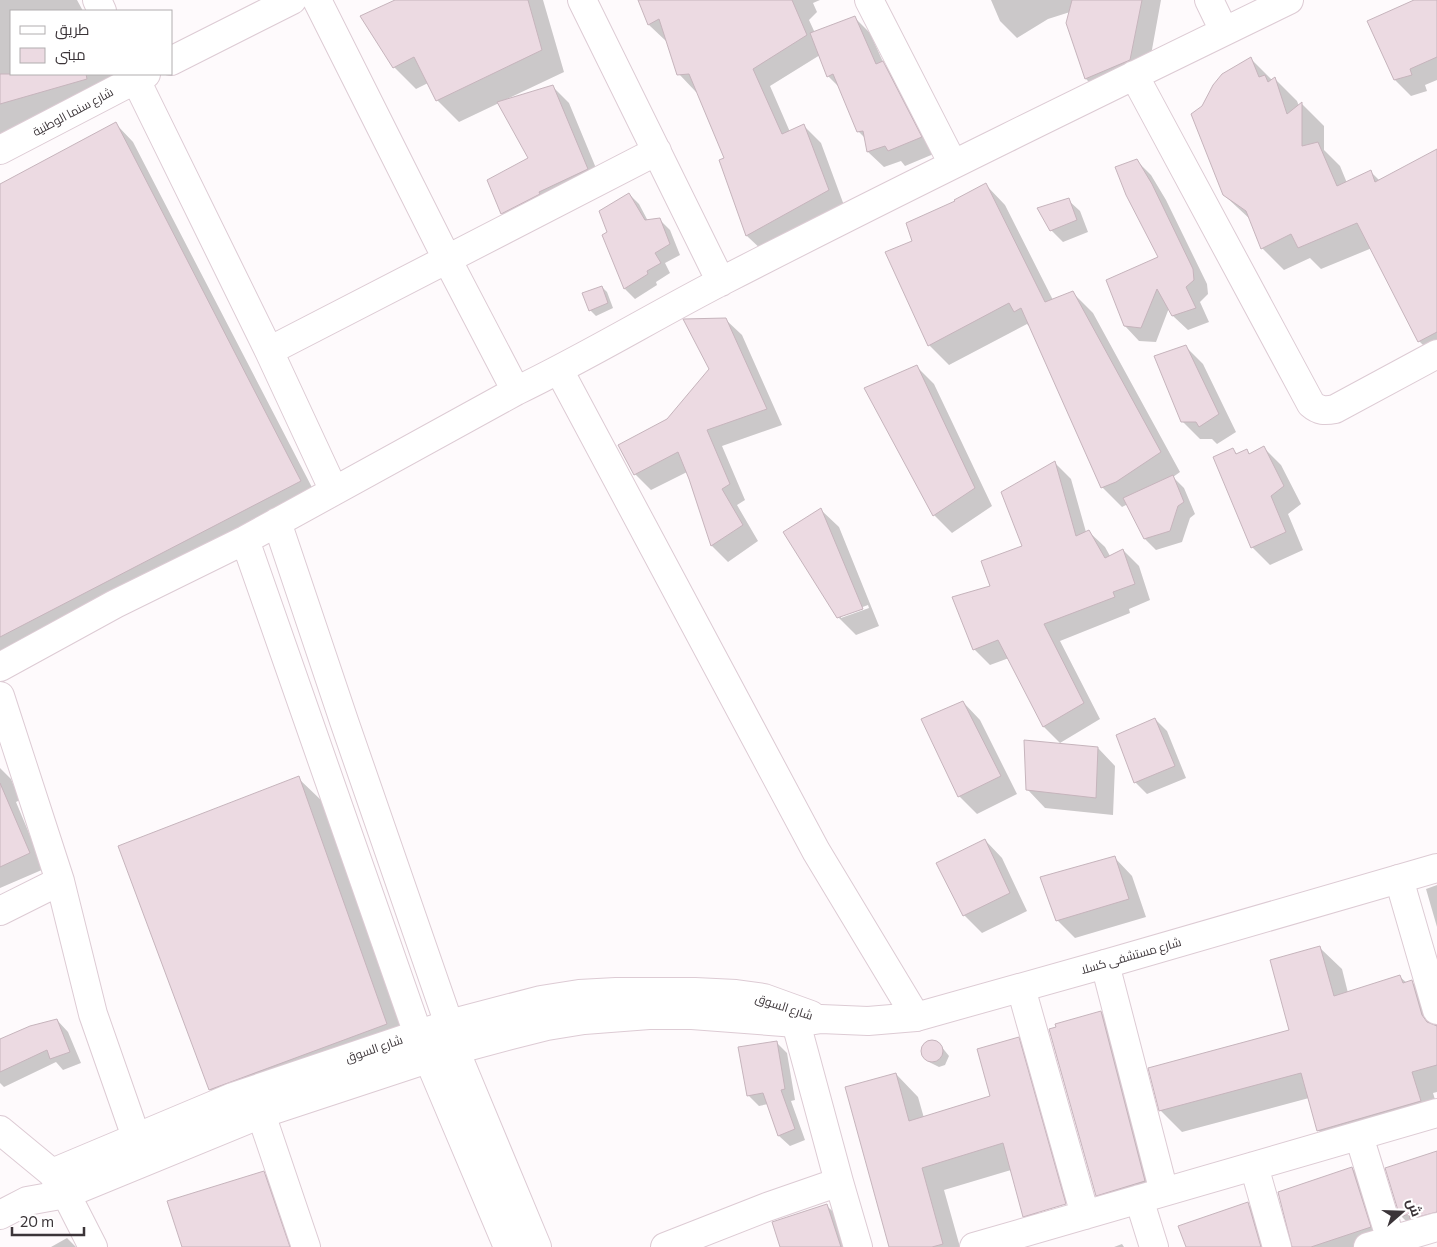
<svg xmlns="http://www.w3.org/2000/svg" width="1437" height="1247" viewBox="0 0 1437 1247" font-family="Commissioner,Cairo,sans-serif">
<style>
.shadow{fill:#0003;fill-rule:evenodd}
.building{fill:#ecdae2;stroke:#c6b4bc}
.lines{fill:none;stroke-linecap:round;stroke-linejoin:round}
.minor-casing{stroke:#ddcbd4;stroke-width:30}
.major-casing{stroke:#ddcbd4;stroke-width:30}
.minor{stroke:#fff;stroke-width:28}
.major{stroke:#fff;stroke-width:28}
.labels{text-anchor:middle;stroke-width:4;stroke-linejoin:round;paint-order:stroke}
.street-label{font-size:12px;fill:#3b3438;stroke:#fff}
</style>
<rect width="100%" height="100%" fill="#fefafc"/>
<path class="shadow" d="M0,0H77L83,11H11V74H115L127,97L0,134Z
M398,0H543L564,72L507,99L553,87L569,103L603,185L518,229L502,213L530,159L499,103L459,122L437,100L428,83L416,89L394,67Z
M640,0H820L813,3L817,12L809,20L815,33L854,17L870,33L884,64L898,78L936,153L905,166L901,161L884,167L868,152L866,139L858,131L840,88L828,76L820,55L770,86L790,132L804,126L821,143L845,208L765,253L747,236L721,161L725,159L698,92H696L679,74L667,42L649,25Z
M991,0H1161L1147,77L1103,96L1086,79L1067,22L1070,12L1048,19L1017,38L1000,21Z
M1417,0H1437V80L1425,85L1427,91L1411,96L1395,80Z
M1251,59L1272,80L1275,79L1297,101L1299,106L1302,104L1324,126V150L1340,166L1347,183L1371,172L1380,181L1437,151V359L1419,341L1372,248L1321,269L1310,258L1284,270L1262,248L1251,220L1224,195L1203,107Z
M116,124L133,142L318,499L0,664V185Z
M1136,160L1151,175L1166,200L1207,284L1208,294L1200,302L1209,322L1188,330L1173,316L1169,308L1156,342L1139,341L1125,326L1159,258Z
M986,185L1005,205L1053,300L1073,293L1093,313L1180,472L1173,477L1184,488L1195,514L1190,518L1182,542L1156,550L1145,539L1128,504L1122,507L1102,487L1031,328L1027,324L949,365L930,346L887,253L914,242L956,202Z
M629,194L639,204L648,221L660,220L670,230L680,255L665,263L670,273L656,282L657,285L635,299L625,289L604,235L609,232Z
M1068,200L1080,211L1088,232L1063,242L1051,230Z
M602,287L607,292L613,308L596,316L590,310Z
M725,319L742,335L782,425L722,446L745,500L737,505L758,541L728,562L712,546L687,472L651,490L635,474L667,420L711,369Z
M1185,346L1203,364L1236,432L1217,444L1212,439H1200L1182,421Z
M917,367L934,384L992,506L952,533L934,515L866,389Z
M1264,448L1281,465L1301,504L1288,514L1303,550L1270,565L1252,547L1233,450L1237,454L1246,450L1251,455Z
M1055,463L1071,479L1086,532L1088,531L1105,547L1110,556L1123,550L1139,566L1150,600L1129,609L1130,613L1060,641L1100,719L1060,743L1044,727L1009,658L990,665L974,649L992,587L1024,546Z
M821,510L839,527L879,626L856,635L838,617ZM868,605L869,608L841,618V615Z
M963,702L980,720L1017,794L977,814L959,796Z
M1155,719L1167,731L1186,778L1147,794L1135,782Z
M1098,748L1115,766L1113,815L1045,808L1028,790Z
M0,768L11,779L20,800L16,802L44,869L0,888Z
M298,778L322,801L409,1047L234,1113L210,1089Z
M985,840L1002,858L1027,911L982,933L964,915L938,864Z
M1115,858L1132,876L1146,917L1075,938L1057,920Z
M1437,885V927L1426,889Z
M1320,948L1342,969L1348,993L1400,977L1407,983L1412,982L1433,1003L1437,1016V1092L1433,1093L1437,1106L1340,1152L1318,1130L1309,1098L1182,1132L1160,1110L1290,1031Z
M1101,1012L1124,1036L1168,1204L1120,1218L1097,1195Z
M57,1020L68,1032L81,1063L63,1070L56,1062L4,1087L0,1083V1041Z
M1018,1039L1041,1061L1087,1227L1047,1238L1024,1216L1011,1170L944,1190L960,1247H891L896,1074L918,1097L924,1118L991,1097ZM1071,1201L1072,1204L1037,1214V1211Z
M930,1041H937L949,1056L945,1065L939,1067L929,1062L923,1056L922,1051L924,1044Z
M776,1042L787,1053L795,1100L791,1101L805,1140L790,1146L779,1136L768,1104L759,1106L748,1095Z
M1437,1152V1233L1419,1234L1401,1216Z
M1352,1168L1369,1186L1380,1247H1293Z
M264,1173L284,1193L302,1247H183Z
M1248,1204L1265,1222L1273,1247H1187Z
M827,1206L849,1227L855,1247H781Z
M67,1238L76,1247H51Z
M1122,1244L1124,1247H1114Z"/>
<path class="building" d="M395,0H528L542,50L436,101L414,57L393,68L360,16Z
M638,0H792L807,35L753,69L782,134L804,124L829,190L746,236L719,160L724,158L689,74L677,75L659,19L648,25Z
M1072,0H1142L1130,60L1085,79L1066,23Z
M1414,0H1437V57L1410,69L1412,75L1394,80L1367,21Z
M855,16L876,64L883,61L922,137L888,151L885,146L867,152L863,131L857,132L833,74L827,77L810,33Z
M1251,57L1259,77L1265,75L1268,82L1275,77L1287,114L1302,102V146L1318,142L1337,186L1371,170L1375,182L1437,149V332L1418,342L1357,223L1298,248L1291,234L1261,249L1246,211L1223,195L1191,114L1202,106L1213,85L1222,74Z
M0,74H86L87,79L0,104Z
M553,85L588,169L539,192L540,194L501,214L487,180L528,158L497,102Z
M116,122L301,481L0,637V184Z
M1137,159L1152,184L1193,269L1194,280L1186,287L1196,308L1172,316L1157,289L1141,328L1124,326L1106,280L1158,257L1126,195L1115,167Z
M986,183L1045,302L1073,291L1161,452L1116,482L1101,488L1021,308L1014,312L1009,303L928,346L885,252L912,241L906,223L955,201L954,200Z
M629,193L645,220L660,218L670,244L655,253L661,263L647,271L648,274L624,289L602,235L607,232L599,211Z
M1069,198L1077,220L1050,231L1037,208Z
M602,286L608,303L589,311L582,293Z
M726,318L767,409L707,430L730,484L722,489L743,525L711,546L689,479L678,452L634,475L618,445L667,419L709,369L683,319Z
M1186,345L1219,414L1199,427L1196,422H1181L1154,356Z
M917,365L975,488L933,516L864,388Z
M1264,446L1284,486L1271,496L1286,532L1251,548L1213,457L1233,448L1236,454L1247,449L1249,454Z
M1055,461L1076,536L1089,530L1105,558L1123,549L1135,584L1113,592L1115,597L1044,624L1084,703L1043,727L998,640L973,650L952,597L990,586L981,561L1022,546L1001,492Z
M1173,475L1184,502L1178,506L1170,531L1144,539L1123,498Z
M821,508L863,609L837,618L783,532Z
M963,701L1001,776L958,797L921,719Z
M1155,718L1175,766L1134,783L1116,735Z
M1024,740L1098,747L1096,798L1026,790Z
M299,776L387,1024L209,1090L118,846Z
M0,783L30,853L0,867Z
M985,839L1010,893L963,916L936,863Z
M1115,856L1129,899L1056,921L1040,877Z
M1320,946L1334,996L1400,975L1403,983L1412,980L1422,1015L1427,1022L1437,1026V1065L1412,1072L1421,1101L1317,1131L1301,1073L1159,1111L1148,1068L1289,1030L1270,960Z
M1101,1011L1145,1181L1096,1196L1049,1029L1056,1027L1055,1024Z
M57,1019L70,1052L50,1059L47,1050L0,1072V1039L30,1026Z
M1019,1037L1066,1204L1023,1217L1003,1143L922,1168L943,1244L932,1247H889L845,1087L896,1073L909,1121L990,1096L977,1049Z
M921 1051a11 11 0 1 1 22 0a11 11 0 1 1-22 0Z
M777,1041L785,1089L781,1090L795,1129L778,1136L763,1093L747,1096L738,1047Z
M1437,1151V1212L1410,1219L1409,1214L1400,1217L1385,1168Z
M1352,1167L1371,1227L1311,1247H1292L1278,1192Z
M264,1171L290,1247H182L167,1201Z
M1248,1202L1261,1247H1186L1178,1226Z
M827,1204L841,1247H780L772,1222Z"/>
<g class="lines">
<defs>
<path id="minor" d="M97,0L102,11
M317,0L447,259L516,391
M582,0L721,282
M869,0L953,164
M1209,0L1224,31
M171,61L292,0
M133,74L269,351L334,491
M1134,75L1311,404C1319,411 1325,411 1335,409L1437,354
M0,150L146,74
M269,351L657,151
M559,370L816,851L916,1017
M277,522L344,721L449,1024L455,1050L537,1247
M245,540L418,1034L508,1247
M0,667L115,604L245,540L516,391C587,357 654,316 724,280C911,184 1100,92 1289,0
M0,696L60,881L93,1014L136,1137L147,1159
M1399,879L1437,1010
M0,911L60,881
M1105,964L1164,1192
M1021,988L1085,1215
M795,1010L796,1023L839,1182L858,1247
M240,1101L261,1114L306,1247
M1359,1136L1393,1247
M1254,1166L1277,1247
M1139,1199L1154,1247
M0,1215L27,1201L66,1194L93,1247
M665,1247L767,1207L839,1182
M974,1247L1437,1113
M1368,1247L1437,1227"/>
<path id="major" d="M0,1130L52,1173L66,1194L261,1114L455,1050L511,1035L547,1026L584,1020L649,1015H692L796,1023L821,1019L868,1021L916,1017L1105,964L1437,868
M52,1173L233,1097L449,1024L541,1000L579,994L616,992H695L736,994L764,998L811,1015"/>
</defs>
<use href="#minor" class="minor-casing"/>
<use href="#major" class="major-casing"/>
<use href="#minor" class="minor"/>
<use href="#major" class="major"/>
</g>
<g class="labels">
<g class="street-label">
<text transform="translate(73 112) rotate(-28)" y="4">شارع سنما الوطنية</text>
<text transform="translate(1131 956) rotate(-16)" y="4">شارع مستشفى كسلا</text>
<text transform="translate(784 1007) rotate(18)" y="4">شارع السوق</text>
<text transform="translate(374 1049) rotate(-19)" y="4">شارع السوق</text>
</g>
</g>
<rect x="10" y="10" width="162" height="65" fill="#ffffff" stroke="#b1aeaf"/>
<rect x="20" y="26" width="25" height="8" fill="#ffffff" stroke="#b1aeaf"/>
<text x="55" y="35" font-size="15" fill="#3b3438">طريق</text>
<rect x="20" y="48" width="25" height="15" fill="#ecdae2" stroke="#b1aeaf"/>
<text x="55" y="60" font-size="15" fill="#3b3438">مبنى</text>
<g transform="translate(1402 1212) rotate(70)" stroke="#ffffff" stroke-width="4" paint-order="stroke">
<path d="M0-4L9 19L0 12L-9 19Z" fill="#3b3438"/>
<text y="-8" font-size="14" font-weight="bold" text-anchor="middle" fill="#3b3438">ش</text>
</g>
<path d="M12 1227v8h72v-8" fill="none" stroke="#3b3438" stroke-width="2.5"/>
<text x="20" y="1227" font-size="15" fill="#3b3438" stroke="#ffffff" stroke-width="4" paint-order="stroke">20 m</text>
</svg>
